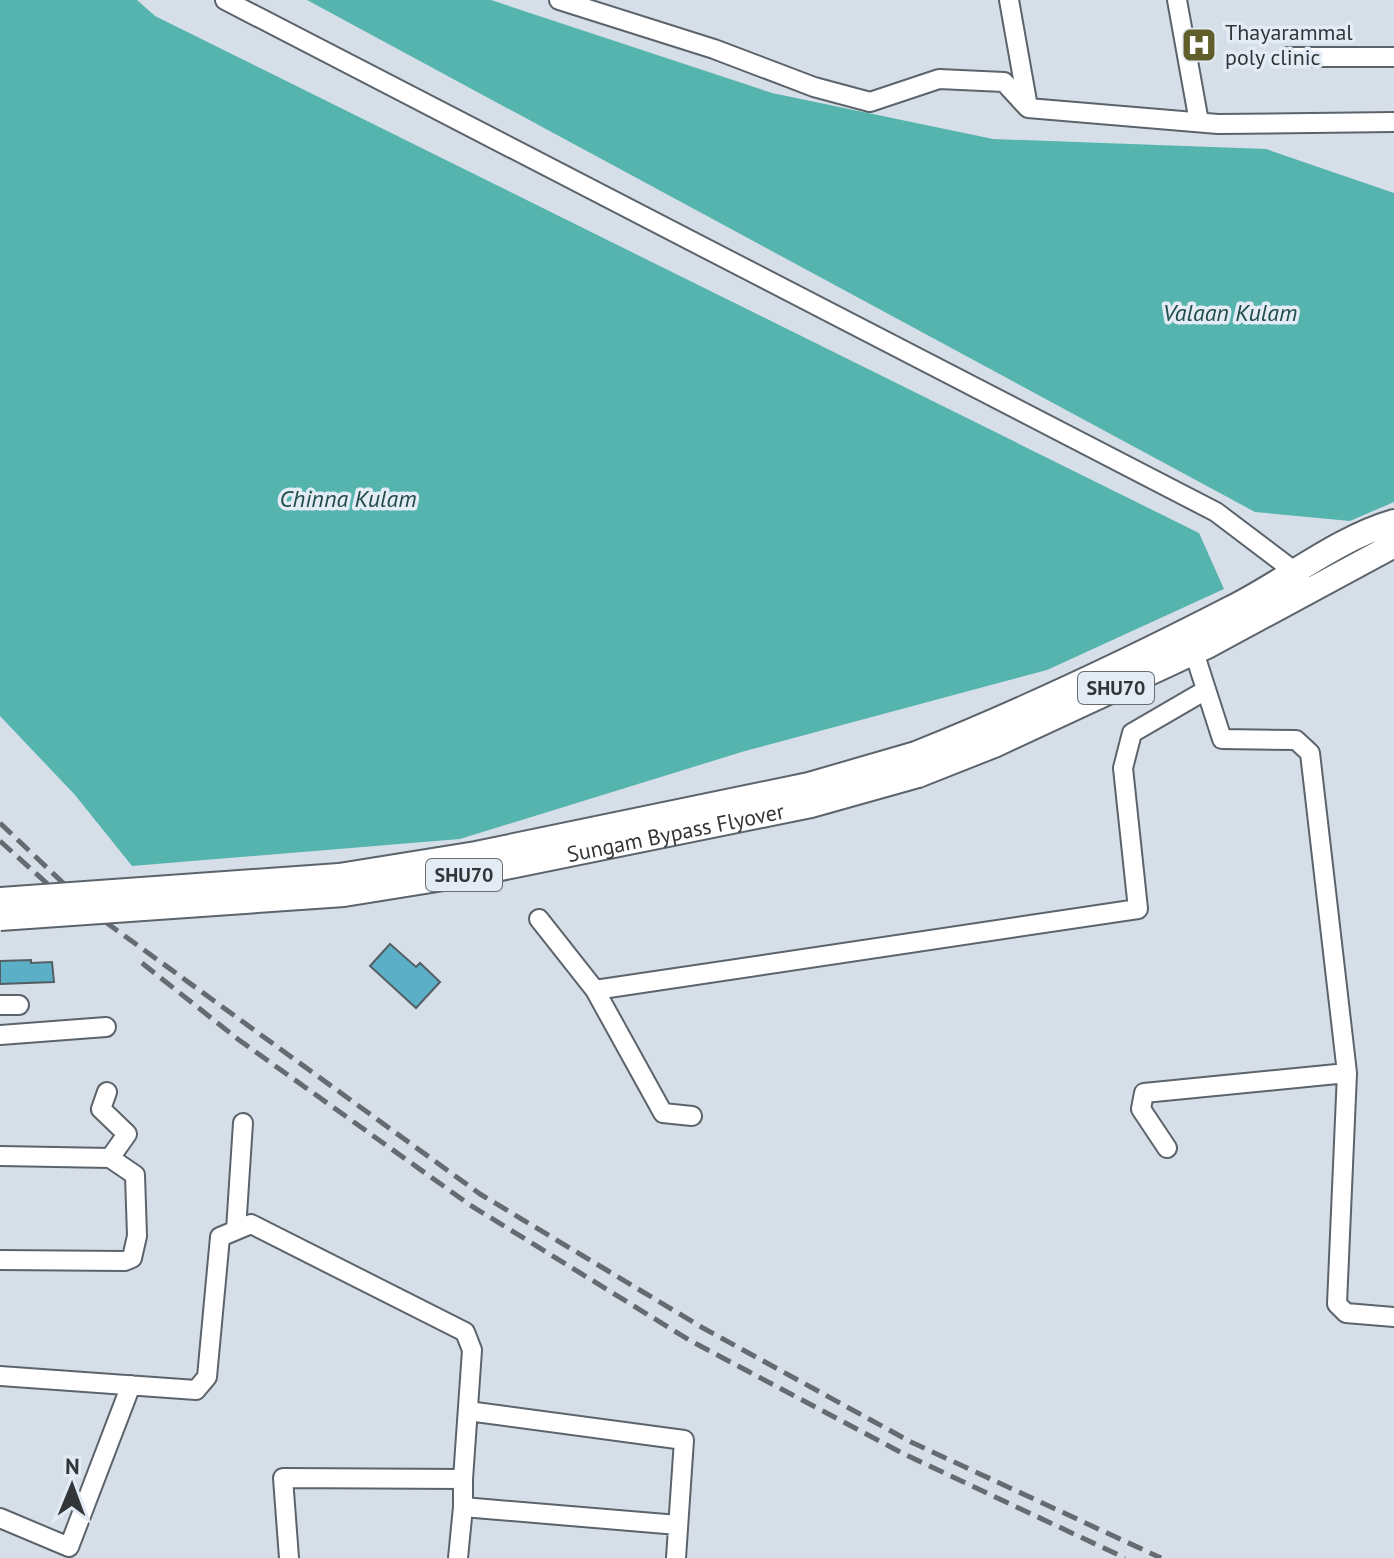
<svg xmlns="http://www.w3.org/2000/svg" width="1394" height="1558" viewBox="0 0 1394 1558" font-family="'PT Sans',sans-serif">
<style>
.water{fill:#56b4af}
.building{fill:#5bb0c8;stroke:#535f63;stroke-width:2}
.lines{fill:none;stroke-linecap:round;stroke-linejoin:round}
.minor-casing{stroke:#5b636b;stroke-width:22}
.major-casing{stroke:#5b636b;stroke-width:28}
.minor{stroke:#fff;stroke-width:18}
.major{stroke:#fff;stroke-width:24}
.rail{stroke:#656b70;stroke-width:5;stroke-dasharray:16 8;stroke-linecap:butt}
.major-bridge-casing{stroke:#5b636b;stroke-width:28;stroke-linecap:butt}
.major-bridge{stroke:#fff;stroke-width:24}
.labels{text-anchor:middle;stroke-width:7;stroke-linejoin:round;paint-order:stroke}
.shield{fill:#e3ecf5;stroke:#676d71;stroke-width:2}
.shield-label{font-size:20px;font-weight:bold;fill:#323639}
.poi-label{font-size:22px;fill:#323639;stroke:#e3ecf5;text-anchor:start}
.street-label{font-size:22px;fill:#323639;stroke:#e3ecf5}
.water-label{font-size:24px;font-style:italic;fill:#214c4a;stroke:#e3ecf5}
</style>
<rect width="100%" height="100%" fill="#d6dfe8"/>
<path class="water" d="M0,0H137L155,16L1199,533L1224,589L1047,670L745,751L460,839L132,866L75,795L0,716Z
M307,0H491L772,93L993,139L1266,149L1394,193V502L1350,521L1255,512Z"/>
<path class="building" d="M390,944L416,967L420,963L440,982L416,1008L370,966Z
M31,960V963L52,962L54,982L0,984V961Z"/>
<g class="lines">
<defs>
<path id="minor" d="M225,0L1216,512L1294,571L1301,581
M559,0L714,49L814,87L870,102L939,79L1004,82L1028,108L1218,124L1394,122
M1009,0L1028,107
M1177,0L1199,122
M1287,57H1394
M1194,652L1222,739L1296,740L1310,753L1347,1073L1337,1304L1346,1313L1394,1317
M539,919L595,990L663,1113L692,1116
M595,990L1138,909L1123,768L1132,733L1206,690
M0,1005H19
M0,1035L106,1027
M107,1092L101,1109L127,1134L110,1158
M1167,1148L1141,1109L1144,1093L1347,1073
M0,1156L110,1158L135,1175L137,1236L132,1258L125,1261L0,1260
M236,1230L243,1123
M0,1376L196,1390L207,1377L220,1237L251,1224L465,1332L472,1350L463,1479L283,1478L289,1558
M468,1411L684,1440L676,1558
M463,1479V1507L678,1525
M0,1518L69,1547L131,1385
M458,1558L463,1507"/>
<path id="major" d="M916,754C1023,711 1129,661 1232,608C1286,581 1336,539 1394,522
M918,775L994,745L1209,645L1394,545"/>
</defs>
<use href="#minor" class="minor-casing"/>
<use href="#major" class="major-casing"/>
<use href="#minor" class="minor"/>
<use href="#major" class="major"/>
<path class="rail" d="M0,823L100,918L480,1194L703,1328L911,1442L1161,1558
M0,841L53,889
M142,963L239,1040L470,1205L689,1340L904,1454L1125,1558"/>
<defs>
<g id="major-bridge">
<path d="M0,900L339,876L476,854L809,785L916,754"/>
<path id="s1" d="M0,918L344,894L481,872L811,805L918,775"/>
</g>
</defs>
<use href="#major-bridge" class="major-bridge-casing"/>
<use href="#major-bridge" class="major-bridge"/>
</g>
<defs>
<symbol id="hospital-square" viewBox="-11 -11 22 22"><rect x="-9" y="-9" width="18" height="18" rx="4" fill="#605e2b" stroke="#e3ecf5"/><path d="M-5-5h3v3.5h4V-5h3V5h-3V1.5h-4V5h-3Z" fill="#fff"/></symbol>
</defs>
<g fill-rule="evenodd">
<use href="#hospital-square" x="1179" y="25" width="40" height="40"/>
</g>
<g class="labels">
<g class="shield">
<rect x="1078" y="672" width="76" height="32" rx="6"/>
<rect x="426" y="859" width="76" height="32" rx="6"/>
</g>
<g class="shield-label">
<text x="1116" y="695">SHU70</text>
<text x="464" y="882">SHU70</text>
</g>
<g class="poi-label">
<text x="1225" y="40">Thayarammal<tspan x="1225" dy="25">poly clinic</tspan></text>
</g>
<g class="street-label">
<text dy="8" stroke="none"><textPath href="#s1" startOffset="682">Sungam Bypass Flyover</textPath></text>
</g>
<g class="water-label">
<text x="1230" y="321">Valaan Kulam</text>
<text x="348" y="507">Chinna Kulam</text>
</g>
</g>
<g transform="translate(72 1486) rotate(1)" stroke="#e3ecf5" stroke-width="6" paint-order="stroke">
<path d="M0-6L14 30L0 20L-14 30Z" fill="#323639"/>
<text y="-12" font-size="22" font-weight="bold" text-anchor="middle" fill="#323639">N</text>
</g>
</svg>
